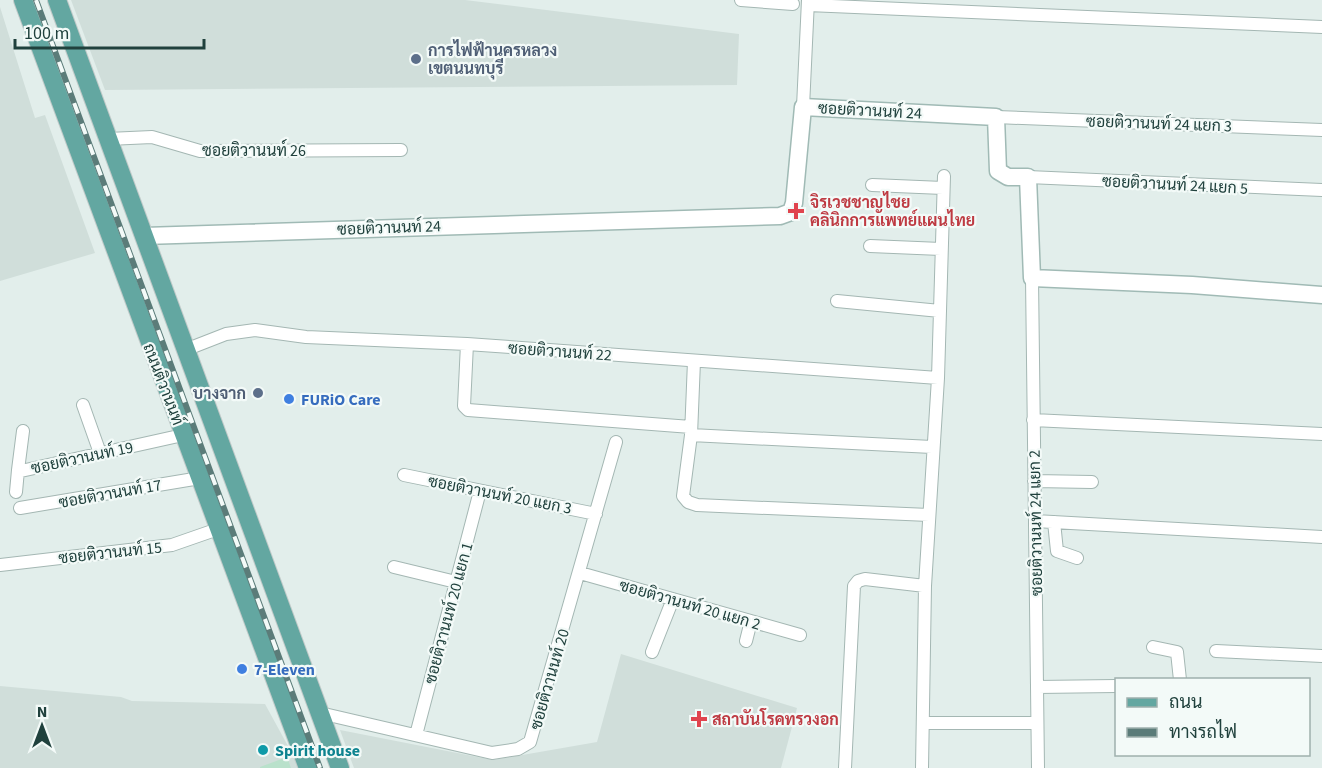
<svg xmlns="http://www.w3.org/2000/svg" width="1322" height="768" viewBox="0 0 1322 768" font-family="'Source Sans 3',Sarabun,sans-serif">
<style>
.built{fill:#d0deda}
.green{fill:#b9e1cb}
.lines{fill:none;stroke-linecap:round;stroke-linejoin:round}
.street-casing{stroke:#a4b7b3;stroke-width:14}
.secondary-casing{stroke:#a0bab5;stroke-width:19}
.primary-casing{stroke:#c1cac9;stroke-width:20}
.street{stroke:#fff;stroke-width:12}
.secondary{stroke:#fff;stroke-width:16}
.primary{stroke:#63a7a1;stroke-width:18}
.rail-casing{stroke:#5b7c79;stroke-width:6}
.rail{stroke:#f3faf8;stroke-width:4;stroke-dasharray:11;stroke-linecap:butt}
.service-dot{fill:#5c6f8a;stroke:#f3faf8;stroke-width:2}
.health-dot{fill:#e0444e;stroke:#f3faf8;stroke-width:2}
.shop-dot{fill:#3f7fe0;stroke:#f3faf8;stroke-width:2}
.culture-dot{fill:#0f9aa8;stroke:#f3faf8;stroke-width:2}
.labels{text-anchor:middle;stroke-width:4.5;stroke-linejoin:round;paint-order:stroke}
.service-label{font-size:16px;font-weight:bold;fill:#4e5e75;stroke:#f3faf8;text-anchor:start}
.street-label{font-size:16px;fill:#20413d;stroke:#f3faf8}
.health-label{font-size:16px;font-weight:bold;fill:#be3a42;stroke:#f3faf8;text-anchor:start}
.shop-label{font-size:16px;font-weight:bold;fill:#366cbe;stroke:#f3faf8;text-anchor:start}
.culture-label{font-size:16px;font-weight:bold;fill:#0d838f;stroke:#f3faf8;text-anchor:start}
</style>
<rect width="100%" height="100%" fill="#e2eeeb"/>
<path class="built" d="M71,0H465L739,34L737,85L105,90Z
M0,7L35,118L45,115L95,253L0,281Z
M621,654L797,708L781,768H354L340,730L493,760L597,742Z
M0,686L121,697L132,701L265,704L300,768H0Z"/>
<path class="green" d="M287,757L291,768H260V767Z"/>
<g class="lines">
<defs>
<path id="street" d="M741,0L793,4
M808,5L1322,27
M803,107L808,0
M996,117L1322,130
M108,139L152,137L200,151L401,150
M1028,177L1322,190
M872,185L943,188
M870,246L941,249
M1032,278L1038,768
M837,301L940,311
M467,344L464,406L468,410L691,427
M185,350L226,334L255,330L306,337L467,344L938,378
M694,361L691,435L683,496L688,502L697,505L929,515
M83,405L100,453
M1033,420L1322,434
M23,431L18,470L21,471L183,435
M691,435L932,447
M404,475L596,514
M1034,481L1092,482
M16,492L18,470
M20,508L200,478
M1035,521L1322,537
M1054,522L1057,551L1077,558
M0,565L172,545L218,529
M394,567L456,582
M580,573L800,635
M746,641L751,621
M1153,647L1177,652L1180,680
M1216,651L1322,656
M652,652L673,599
M1037,687L1116,686
M320,713L492,753L518,749L530,742L616,442
M924,723H1036
M416,735L480,491
M845,768L854,586L858,581L865,579L925,586
M922,768L925,586L938,378L944,176"/>
<path id="secondary" d="M144,236L780,216L791,212L794,203L803,107L996,117L998,171L1008,177H1028L1032,278L1192,285L1322,295"/>
<path id="primary" d="M23,0L308,768
M57,0L340,768"/>
</defs>
<use href="#street" class="street-casing"/>
<use href="#secondary" class="secondary-casing"/>
<use href="#primary" class="primary-casing"/>
<use href="#street" class="street"/>
<use href="#secondary" class="secondary"/>
<use href="#primary" class="primary"/>
<defs>
<path id="rail" d="M36,0L320,768"/>
</defs>
<use href="#rail" class="rail-casing"/>
<use href="#rail" class="rail"/>
</g>
<g class="service-dot">
<circle cx="416" cy="59" r="6"/>
<circle cx="258" cy="393" r="6"/>
</g>
<g class="health-dot">
<path d="M793 202h6v6h6v6h-6v6h-6v-6h-6v-6h6z"/>
<path d="M696 710h6v6h6v6h-6v6h-6v-6h-6v-6h6z"/>
</g>
<g class="shop-dot">
<circle cx="289" cy="399" r="6"/>
<circle cx="242" cy="669" r="6"/>
</g>
<circle class="culture-dot" cx="263" cy="750" r="6"/>
<g class="labels">
<g class="service-label">
<text x="428" y="56">การไฟฟ้านครหลวง<tspan x="428" dy="18">เขตนนทบุรี</tspan></text>
<text x="246" y="399" text-anchor="end">บางจาก</text>
</g>
<g class="street-label">
<text transform="translate(870 110) rotate(3)" y="6">ซอยติวานนท์ 24</text>
<text transform="translate(1159 123) rotate(2)" y="6">ซอยติวานนท์ 24 แยก 3</text>
<text x="254" y="156">ซอยติวานนท์ 26</text>
<text transform="translate(1175 184) rotate(3)" y="6">ซอยติวานนท์ 24 แยก 5</text>
<text transform="translate(389 227) rotate(-2)" y="6">ซอยติวานนท์ 24</text>
<text transform="translate(560 351) rotate(4)" y="6">ซอยติวานนท์ 22</text>
<text transform="translate(164 384) rotate(69)" y="6">ถนนติวานนท์</text>
<text transform="translate(82 457) rotate(-12)" y="6">ซอยติวานนท์ 19</text>
<text transform="translate(110 493) rotate(-10)" y="6">ซอยติวานนท์ 17</text>
<text transform="translate(500 494) rotate(11)" y="6">ซอยติวานนท์ 20 แยก 3</text>
<text transform="translate(1035 523) rotate(-91)" y="6">ซอยติวานนท์ 24 แยก 2</text>
<text transform="translate(110 552) rotate(-6)" y="6">ซอยติวานนท์ 15</text>
<text transform="translate(690 604) rotate(16)" y="6">ซอยติวานนท์ 20 แยก 2</text>
<text transform="translate(448 613) rotate(-75)" y="6">ซอยติวานนท์ 20 แยก 1</text>
<text transform="translate(549 679) rotate(-74)" y="6">ซอยติวานนท์ 20</text>
</g>
<g class="health-label">
<text x="810" y="208">จิรเวชชาญไชย<tspan x="810" dy="18">คลินิกการแพทย์แผนไทย</tspan></text>
<text x="712" y="725">สถาบันโรคทรวงอก</text>
</g>
<g class="shop-label">
<text x="301" y="405">FURiO Care</text>
<text x="254" y="675">7-Eleven</text>
</g>
<g class="culture-label">
<text x="275" y="756">Spirit house</text>
</g>
</g>
<rect x="1115" y="678" width="195" height="78" fill="#f3faf8" stroke="#9fb0ad" stroke-width="1.5"/>
<rect x="1127" y="698" width="30" height="9" fill="#63a7a1" stroke="#9fb0ad" stroke-width="1.5"/>
<text x="1169" y="708" font-size="18" fill="#20413d">ถนน</text>
<rect x="1127" y="728" width="30" height="9" fill="#5b7c79" stroke="#9fb0ad" stroke-width="1.5"/>
<text x="1169" y="738" font-size="18" fill="#20413d">ทางรถไฟ</text>
<g transform="translate(42 726)" stroke="#f3faf8" stroke-width="4.5" paint-order="stroke">
<path d="M0-4.5L10 22L0 15L-10 22Z" fill="#20413d"/>
<text y="-9" font-size="16" font-weight="bold" text-anchor="middle" fill="#20413d">N</text>
</g>
<path d="M15 39v9h189v-9" fill="none" stroke="#20413d" stroke-width="3"/>
<text x="24" y="39" font-size="18" fill="#20413d" stroke="#f3faf8" stroke-width="4.5" paint-order="stroke">100 m</text>
</svg>
